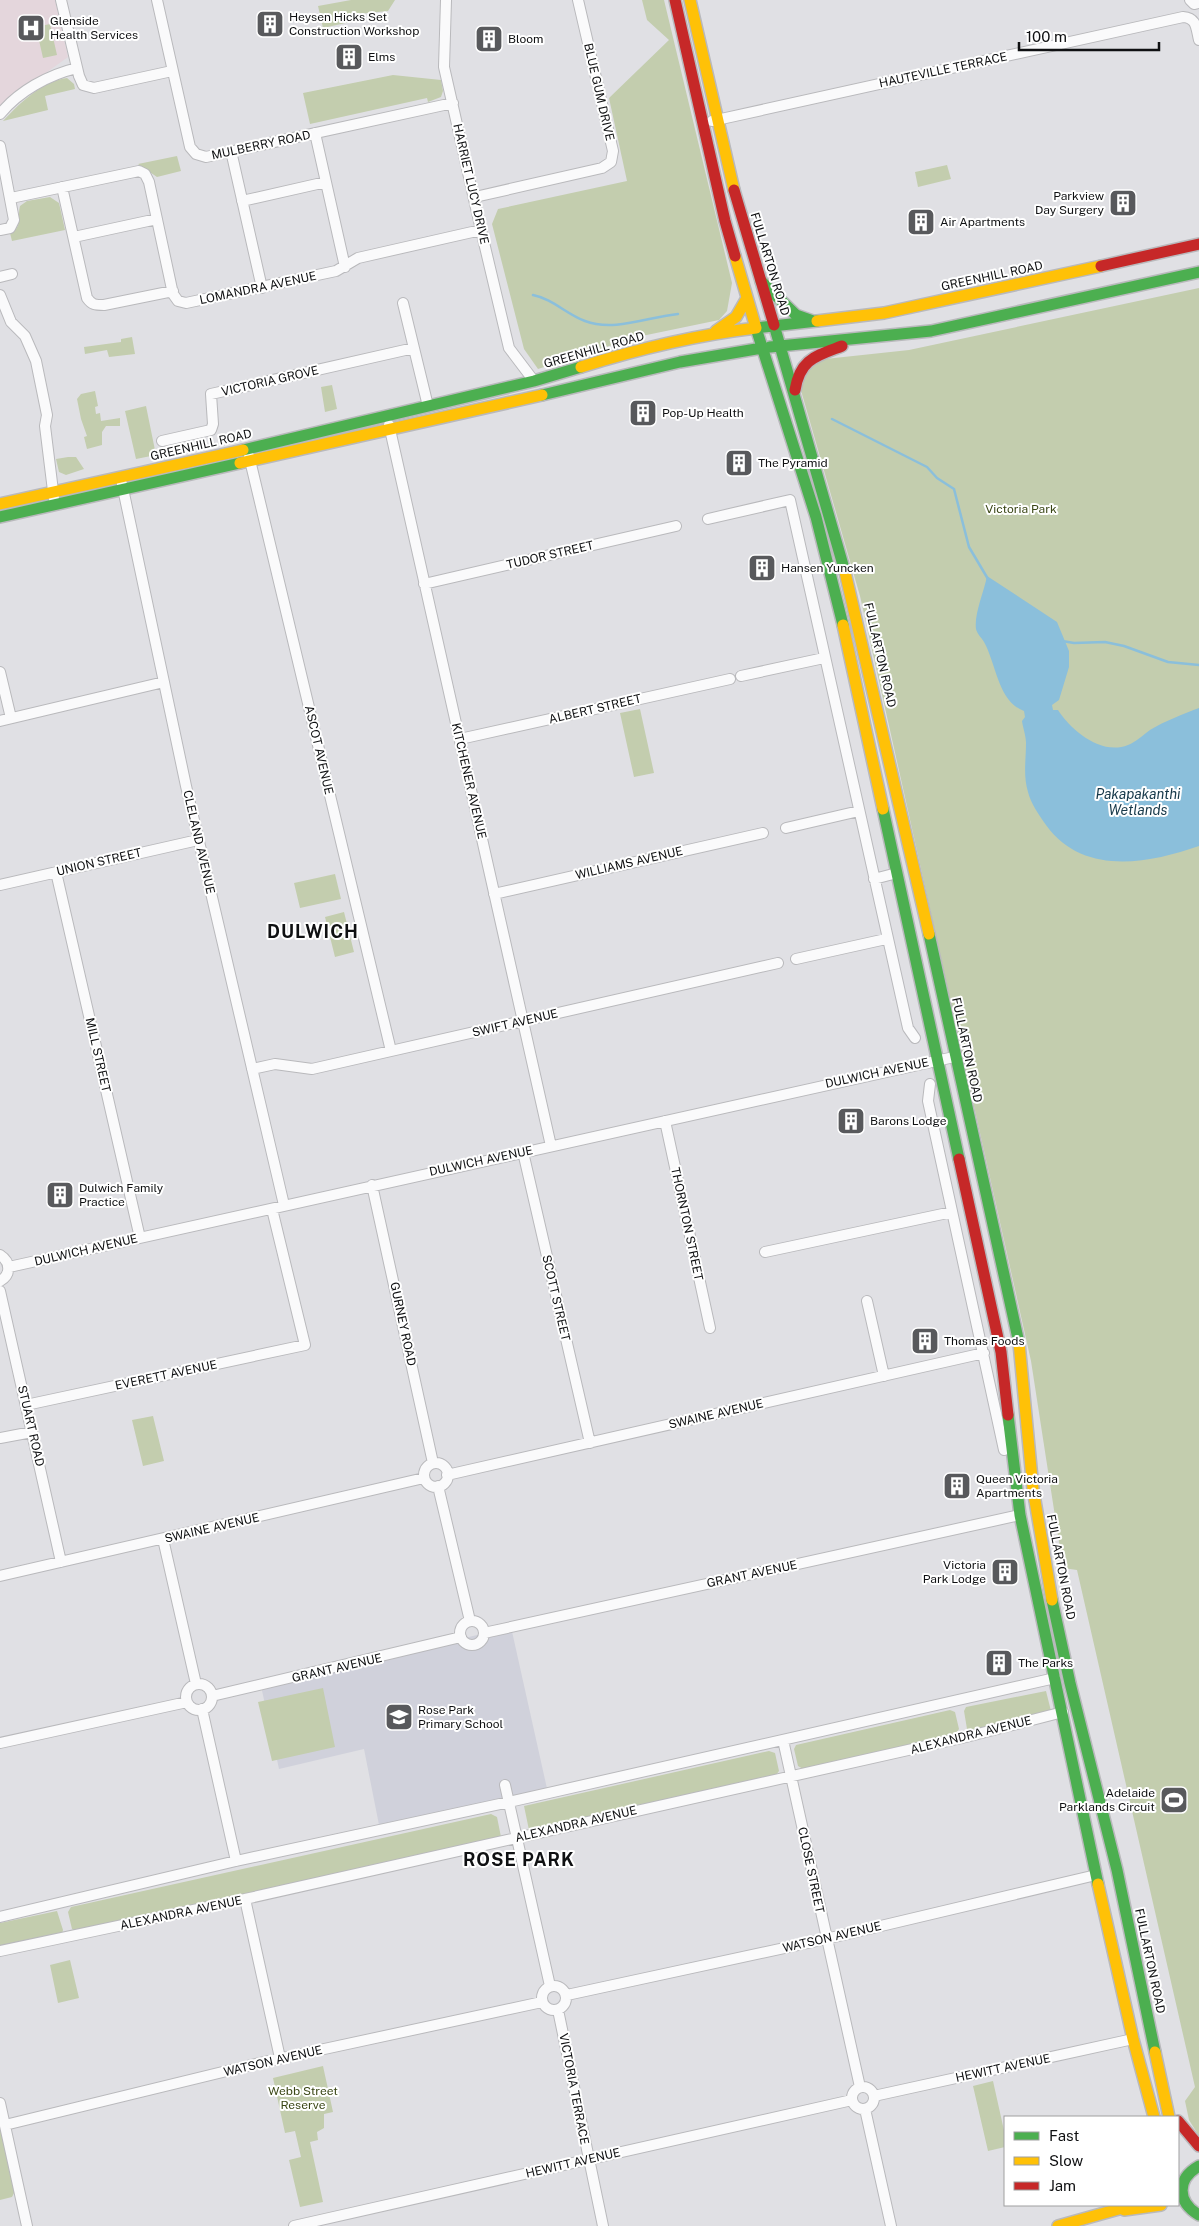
<svg xmlns="http://www.w3.org/2000/svg" width="1199" height="2226" viewBox="0 0 1199 2226" font-family="'Public Sans',sans-serif">
<style>
.built{fill:#d0d1db}
.medical{fill:#e4d6dc}
.green{fill:#c3cdae}
.water{fill:#8bbfdb}
.lines{fill:none;stroke-linecap:round;stroke-linejoin:round}
.stream{stroke:#8bbfdb;stroke-width:2.5}
.street-casing{stroke:#b9b9bc;stroke-width:12}
.fast-casing{stroke:#b9b9bc;stroke-width:14}
.slow-casing{stroke:#b9b9bc;stroke-width:14}
.jam-casing{stroke:#b9b9bc;stroke-width:14}
.street{stroke:#fafafb;stroke-width:10}
.fast{stroke:#4caf50;stroke-width:11}
.slow{stroke:#ffc107;stroke-width:11}
.jam{stroke:#c62828;stroke-width:11}
.labels{text-anchor:middle;stroke-width:4;stroke-linejoin:round;paint-order:stroke}
.poi-label{font-size:12px;fill:#0f1012;stroke:#fff;text-anchor:start}
.street-label{font-size:12px;fill:#0f1012;stroke:#fff}
.park-label{font-size:12px;fill:#394514;stroke:#fff}
.water-label{font-size:14px;font-style:italic;fill:#17394a;stroke:#fff}
.district-label{font-size:18px;font-weight:bold;letter-spacing:1px;fill:#0f1012;stroke:#fff}
</style>
<rect width="100%" height="100%" fill="#e0e0e4"/>
<path class="built" d="M511,1627L548,1793L380,1830L364,1749L279,1769L261,1686Z"/>
<path class="medical" d="M0,0H55L68,57L0,106Z"/>
<path class="green" d="M351,0H395L388,11L358,14L359,20L323,28L318,6Z
M642,0H664L732,283L727,311L719,320L637,337L538,369L524,349L492,224L498,209L627,181L609,98L669,40L647,20Z
M50,24L57,55L43,58L36,27Z
M393,75L441,80L443,91L441,97L428,102L427,98L310,124L303,93Z
M67,78L74,84L75,89L45,96L48,110L3,121C19,104 42,81 67,78Z
M177,156L181,171L157,177L138,164Z
M947,165L951,179L918,187L915,172Z
M50,197L59,203L65,230L12,241L10,233C23,227 17,218 20,206L27,201Z
M1199,288V2136L1189,2120L1185,2101L1195,2087L1077,1570L1063,1568L1031,1361L860,596L800,387L804,372L825,359L909,350Z
M132,337L135,354L109,357L107,350L85,354L84,347L121,342V339Z
M332,385L337,409L325,412L321,387Z
M95,391L98,406L95,407L96,414L100,413L101,421L120,418V426H106L102,432V445L87,449L84,437L87,436L81,419L77,399L81,394Z
M146,406L156,455L136,459L125,411Z
M68,457H76L84,469L66,475L59,472L56,459Z
M640,709L654,773L634,777L620,713Z
M335,874L341,899L300,908L294,883Z
M344,912L354,952L335,957L325,917Z
M153,1416L164,1461L143,1466L132,1420Z
M323,1688L335,1747L272,1761L258,1702Z
M1046,1691L1051,1711L971,1732L967,1729L964,1711L966,1707Z
M950,1710L955,1712L959,1729L955,1735L803,1769L798,1766L794,1749L796,1745Z
M769,1751L775,1753L779,1771L776,1775L529,1830L524,1806Z
M491,1814L497,1817L501,1837L77,1932L72,1929L68,1912L71,1907Z
M57,1911L63,1930L62,1934L0,1949V1923Z
M70,1960L79,1998L58,2003L50,1965Z
M323,2066L333,2112L324,2114V2128L317,2132L318,2140L310,2142L323,2202L300,2207L289,2160L301,2157L295,2131L285,2133L273,2078Z
M993,2081L1005,2135V2147L988,2151L973,2086Z
M0,2119L15,2191L12,2197L0,2200Z"/>
<path class="water" d="M987,576L1057,622L1069,651V667L1059,700L1052,705L1053,710H1058C1071,730 1101,756 1128,745C1136,742 1143,735 1150,730C1165,721 1183,714 1199,708V846C1147,864 1083,876 1046,825C1039,815 1031,804 1028,792C1023,775 1026,761 1026,743C1026,736 1023,728 1022,721L1025,717L1024,711C998,702 996,663 984,642C982,638 977,634 976,629C974,614 984,592 987,576Z"/>
<g class="lines">
<path class="stream" d="M533,295C553,299 566,314 585,321C614,332 648,317 678,314
M832,419L927,467L937,478L954,489L969,547L988,579
M1062,641L1074,643L1105,642L1124,646L1168,662L1199,665"/>
<defs>
<path id="street" d="M61,0L79,76L83,85L94,88L172,71
M157,0L190,147L196,154L206,157L453,103
M446,0L444,67L481,230L509,348L534,381
M1190,0L1194,4L1199,3
M0,114C19,91 48,75 77,68
M712,121L1183,17C1197,18 1196,28 1199,40
M315,133L345,267
M0,146L14,220L10,228L0,230
M231,151L262,288
M62,187L87,298C92,305 95,305 104,305L173,291
M475,197L602,168L611,162L613,151L578,0
M11,198L139,171L145,174L149,182L173,294L178,301L186,303L336,271L358,258L481,230
M242,201L326,182
M74,237L157,219
M0,277L12,274
M0,295L11,322L25,336L36,361L47,415L45,426L54,499
M403,303L428,406
M389,425L551,1146
M162,441L211,430L213,424L211,394L414,348
M249,456L391,1051
M122,484L186,786L284,1205
M708,519L790,500L908,1028L915,1038
M424,584L676,526
M0,672L11,718
M741,676L824,658
M0,721L164,682
M460,739L730,679
M786,828L859,811
M56,872L140,1238
M874,879L897,873
M0,885L198,840
M494,894L763,833
M796,959L886,939
M252,1069L275,1064L312,1069L778,963
M930,1084L928,1101L1004,1450
M665,1121L710,1328
M523,1152L590,1443
M372,1185L433,1463
M765,1252L952,1212
M0,1255C11,1262 11,1275 0,1281
M9,1267L954,1057
M0,1291L61,1562
M867,1301L884,1376
M26,1405L305,1345L272,1209
M0,1438L32,1432
M424 1475a12 12 0 1 1 24 0a12 12 0 1 1-24 0Z
M447,1475L984,1353
M438,1486L470,1621
M163,1539L196,1684
M0,1576L424,1478
M460 1633a12 12 0 1 1 24 0a12 12 0 1 1-24 0Z
M484,1633L1020,1515
M186 1697a13 13 0 1 1 26 0a13 13 0 1 1-26 0Z
M212,1696L461,1637
M202,1709L236,1861
M783,1740L860,2087
M0,1743L187,1702
M505,1785L550,1986
M245,1899L280,2058
M0,1917L236,1861L509,1802L1055,1678
M0,1951L245,1899L966,1737L1063,1712
M542 1998a12 12 0 1 1 24 0a12 12 0 1 1-24 0Z
M567,1995L826,1939L1096,1875
M558,2010L603,2226
M852 2098a11 11 0 1 1 22 0a11 11 0 1 1-22 0Z
M874,2096L1133,2039
M0,2103L27,2226
M865,2109L891,2226
M5,2125L264,2062L542,2002
M294,2226L852,2100"/>
<path id="fast" d="M761,281L796,315L813,321
M817,321L756,328L816,517L843,625
M774,325L845,572
M770,347L931,331L1199,272
M542,395L680,362L762,348
M243,450L534,381L581,367
M0,517L240,463
M883,809L959,1159
M929,934L1019,1343
M1008,1415L1020,1515L1098,1884
M1052,1600L1070,1683L1117,1870L1155,2052
M1199,2166C1176,2179 1177,2202 1199,2215"/>
<path id="slow" d="M690,0L734,190
M735,256L756,328
M817,321L884,313L1101,266
M716,331L736,317L747,298
M581,367C638,349 696,335 756,328
M240,463L542,395
M0,504L243,450
M845,572L929,934
M843,625L883,809
M1019,1343L1033,1489L1052,1600
M1098,1884L1133,2039L1154,2117
M1155,2052L1169,2117
M1124,2210L1161,2205
M1058,2226L1133,2205"/>
<path id="jam" d="M675,0L725,221L735,256
M734,190L774,325
M1101,266L1199,244
M795,390C800,359 816,356 842,346
M959,1159L1001,1352L1008,1415
M1178,2121L1199,2146"/>
</defs>
<use href="#street" class="street-casing"/>
<use href="#fast" class="fast-casing"/>
<use href="#slow" class="slow-casing"/>
<use href="#jam" class="jam-casing"/>
<use href="#street" class="street"/>
<use href="#fast" class="fast"/>
<use href="#slow" class="slow"/>
<use href="#jam" class="jam"/>
</g>
<defs>
<symbol id="building-square" viewBox="-11 -11 22 22"><rect x="-9" y="-9" width="18" height="18" rx="4" fill="#58595c" stroke="#fff"/><path d="M-4-6H4V6H1V3H-1V6H-4ZM-2.5-4.3h1.7v1.8h-1.7ZM.8-4.3h1.7v1.8H.8ZM-2.5-1h1.7V.8h-1.7ZM.8-1h1.7V.8H.8Z" fill="#fff"/></symbol>
<symbol id="hospital-square" viewBox="-11 -11 22 22"><rect x="-9" y="-9" width="18" height="18" rx="4" fill="#58595c" stroke="#fff"/><path d="M-5-5h3v3.5h4V-5h3V5h-3V1.5h-4V5h-3Z" fill="#fff"/></symbol>
<symbol id="school-square" viewBox="-11 -11 22 22"><rect x="-9" y="-9" width="18" height="18" rx="4" fill="#58595c" stroke="#fff"/><path d="M0-5L7-2L0 1L-7-2ZM-4 1L0 2.5L4 1V4Q0 6-4 4Z" fill="#fff"/></symbol>
<symbol id="stadium-square" viewBox="-11 -11 22 22"><rect x="-9" y="-9" width="18" height="18" rx="4" fill="#58595c" stroke="#fff"/><path d="M0-5a6.5 5 0 1 0 0 10a6.5 5 0 1 0 0-10ZM-3.5-1.8h7v3.6h-7Z" fill="#fff"/></symbol>
</defs>
<g fill-rule="evenodd">
<use href="#building-square" x="254" y="8" width="32" height="32"/>
<use href="#hospital-square" x="15" y="12" width="32" height="32"/>
<use href="#building-square" x="473" y="23" width="32" height="32"/>
<use href="#building-square" x="333" y="41" width="32" height="32"/>
<use href="#building-square" x="1107" y="187" width="32" height="32"/>
<use href="#building-square" x="905" y="206" width="32" height="32"/>
<use href="#building-square" x="627" y="397" width="32" height="32"/>
<use href="#building-square" x="723" y="447" width="32" height="32"/>
<use href="#building-square" x="746" y="552" width="32" height="32"/>
<use href="#building-square" x="835" y="1105" width="32" height="32"/>
<use href="#building-square" x="44" y="1179" width="32" height="32"/>
<use href="#building-square" x="909" y="1325" width="32" height="32"/>
<use href="#building-square" x="941" y="1470" width="32" height="32"/>
<use href="#building-square" x="989" y="1556" width="32" height="32"/>
<use href="#building-square" x="983" y="1647" width="32" height="32"/>
<use href="#school-square" x="383" y="1701" width="32" height="32"/>
<use href="#stadium-square" x="1158" y="1784" width="32" height="32"/>
</g>
<g class="labels">
<g class="poi-label">
<text x="289" y="21">Heysen Hicks Set<tspan x="289" dy="14">Construction Workshop</tspan></text>
<text x="50" y="25">Glenside<tspan x="50" dy="14">Health Services</tspan></text>
<text x="508" y="43">Bloom</text>
<text x="368" y="61">Elms</text>
<text x="1104" y="200" text-anchor="end">Parkview<tspan x="1104" dy="14">Day Surgery</tspan></text>
<text x="940" y="226">Air Apartments</text>
<text x="662" y="417">Pop-Up Health</text>
<text x="758" y="467">The Pyramid</text>
<text x="781" y="572">Hansen Yuncken</text>
<text x="870" y="1125">Barons Lodge</text>
<text x="79" y="1192">Dulwich Family<tspan x="79" dy="14">Practice</tspan></text>
<text x="944" y="1345">Thomas Foods</text>
<text x="976" y="1483">Queen Victoria<tspan x="976" dy="14">Apartments</tspan></text>
<text x="986" y="1569" text-anchor="end">Victoria<tspan x="986" dy="14">Park Lodge</tspan></text>
<text x="1018" y="1667">The Parks</text>
<text x="418" y="1714">Rose Park<tspan x="418" dy="14">Primary School</tspan></text>
<text x="1155" y="1797" text-anchor="end">Adelaide<tspan x="1155" dy="14">Parklands Circuit</tspan></text>
</g>
<g class="street-label">
<text transform="translate(943 70) rotate(-12)" y="4">HAUTEVILLE TERRACE</text>
<text transform="translate(599 92) rotate(77)" y="4">BLUE GUM DRIVE</text>
<text transform="translate(261 145) rotate(-12)" y="4">MULBERRY ROAD</text>
<text transform="translate(471 184) rotate(77)" y="4">HARRIET LUCY DRIVE</text>
<text transform="translate(770 264) rotate(73)" y="4">FULLARTON ROAD</text>
<text transform="translate(992 276) rotate(-12)" y="4">GREENHILL ROAD</text>
<text transform="translate(258 288) rotate(-12)" y="4">LOMANDRA AVENUE</text>
<text transform="translate(594 350) rotate(-16)" y="4">GREENHILL ROAD</text>
<text transform="translate(270 381) rotate(-13)" y="4">VICTORIA GROVE</text>
<text transform="translate(201 445) rotate(-13)" y="4">GREENHILL ROAD</text>
<text transform="translate(550 555) rotate(-13)" y="4">TUDOR STREET</text>
<text transform="translate(880 655) rotate(77)" y="4">FULLARTON ROAD</text>
<text transform="translate(595 709) rotate(-13)" y="4">ALBERT STREET</text>
<text transform="translate(319 750) rotate(77)" y="4">ASCOT AVENUE</text>
<text transform="translate(469 781) rotate(77)" y="4">KITCHENER AVENUE</text>
<text transform="translate(199 842) rotate(77)" y="4">CLELAND AVENUE</text>
<text transform="translate(99 862) rotate(-13)" y="4">UNION STREET</text>
<text transform="translate(629 863) rotate(-13)" y="4">WILLIAMS AVENUE</text>
<text transform="translate(515 1023) rotate(-13)" y="4">SWIFT AVENUE</text>
<text transform="translate(967 1050) rotate(78)" y="4">FULLARTON ROAD</text>
<text transform="translate(98 1055) rotate(77)" y="4">MILL STREET</text>
<text transform="translate(877 1073) rotate(-12)" y="4">DULWICH AVENUE</text>
<text transform="translate(481 1161) rotate(-12)" y="4">DULWICH AVENUE</text>
<text transform="translate(687 1224) rotate(78)" y="4">THORNTON STREET</text>
<text transform="translate(86 1250) rotate(-13)" y="4">DULWICH AVENUE</text>
<text transform="translate(556 1298) rotate(77)" y="4">SCOTT STREET</text>
<text transform="translate(403 1324) rotate(78)" y="4">GURNEY ROAD</text>
<text transform="translate(166 1375) rotate(-12)" y="4">EVERETT AVENUE</text>
<text transform="translate(716 1414) rotate(-13)" y="4">SWAINE AVENUE</text>
<text transform="translate(31 1426) rotate(77)" y="4">STUART ROAD</text>
<text transform="translate(212 1528) rotate(-13)" y="4">SWAINE AVENUE</text>
<text transform="translate(1061 1567) rotate(79)" y="4">FULLARTON ROAD</text>
<text transform="translate(752 1574) rotate(-12)" y="4">GRANT AVENUE</text>
<text transform="translate(337 1668) rotate(-13)" y="4">GRANT AVENUE</text>
<text transform="translate(971 1735) rotate(-14)" y="4">ALEXANDRA AVENUE</text>
<text transform="translate(576 1824) rotate(-13)" y="4">ALEXANDRA AVENUE</text>
<text transform="translate(811 1870) rotate(78)" y="4">CLOSE STREET</text>
<text transform="translate(181 1913) rotate(-12)" y="4">ALEXANDRA AVENUE</text>
<text transform="translate(832 1937) rotate(-13)" y="4">WATSON AVENUE</text>
<text transform="translate(1150 1961) rotate(78)" y="4">FULLARTON ROAD</text>
<text transform="translate(273 2061) rotate(-13)" y="4">WATSON AVENUE</text>
<text transform="translate(1003 2068) rotate(-12)" y="4">HEWITT AVENUE</text>
<text transform="translate(574 2089) rotate(79)" y="4">VICTORIA TERRACE</text>
<text transform="translate(573 2163) rotate(-13)" y="4">HEWITT AVENUE</text>
</g>
<g class="park-label">
<text x="1021" y="513">Victoria Park</text>
<text x="303" y="2095">Webb Street<tspan x="303" dy="14">Reserve</tspan></text>
</g>
<g class="water-label">
<text x="1138" y="799">Pakapakanthi<tspan x="1138" dy="16">Wetlands</tspan></text>
</g>
<g class="district-label">
<text x="313" y="938">DULWICH</text>
<text x="519" y="1866">ROSE PARK</text>
</g>
</g>
<rect x="1004" y="2116" width="175" height="90" fill="#ffffff" stroke="#9f9fa0"/>
<rect x="1014" y="2132" width="25" height="8" fill="#4caf50" stroke="#9f9fa0"/>
<text x="1049" y="2141" font-size="15" fill="#0f1012">Fast</text>
<rect x="1014" y="2157" width="25" height="8" fill="#ffc107" stroke="#9f9fa0"/>
<text x="1049" y="2166" font-size="15" fill="#0f1012">Slow</text>
<rect x="1014" y="2182" width="25" height="8" fill="#c62828" stroke="#9f9fa0"/>
<text x="1049" y="2191" font-size="15" fill="#0f1012">Jam</text>
<path d="M1019 42v8h140v-8" fill="none" stroke="#0f1012" stroke-width="2.5"/>
<text x="1026" y="42" font-size="15" fill="#0f1012" stroke="#ffffff" stroke-width="4" paint-order="stroke">100 m</text>
</svg>
